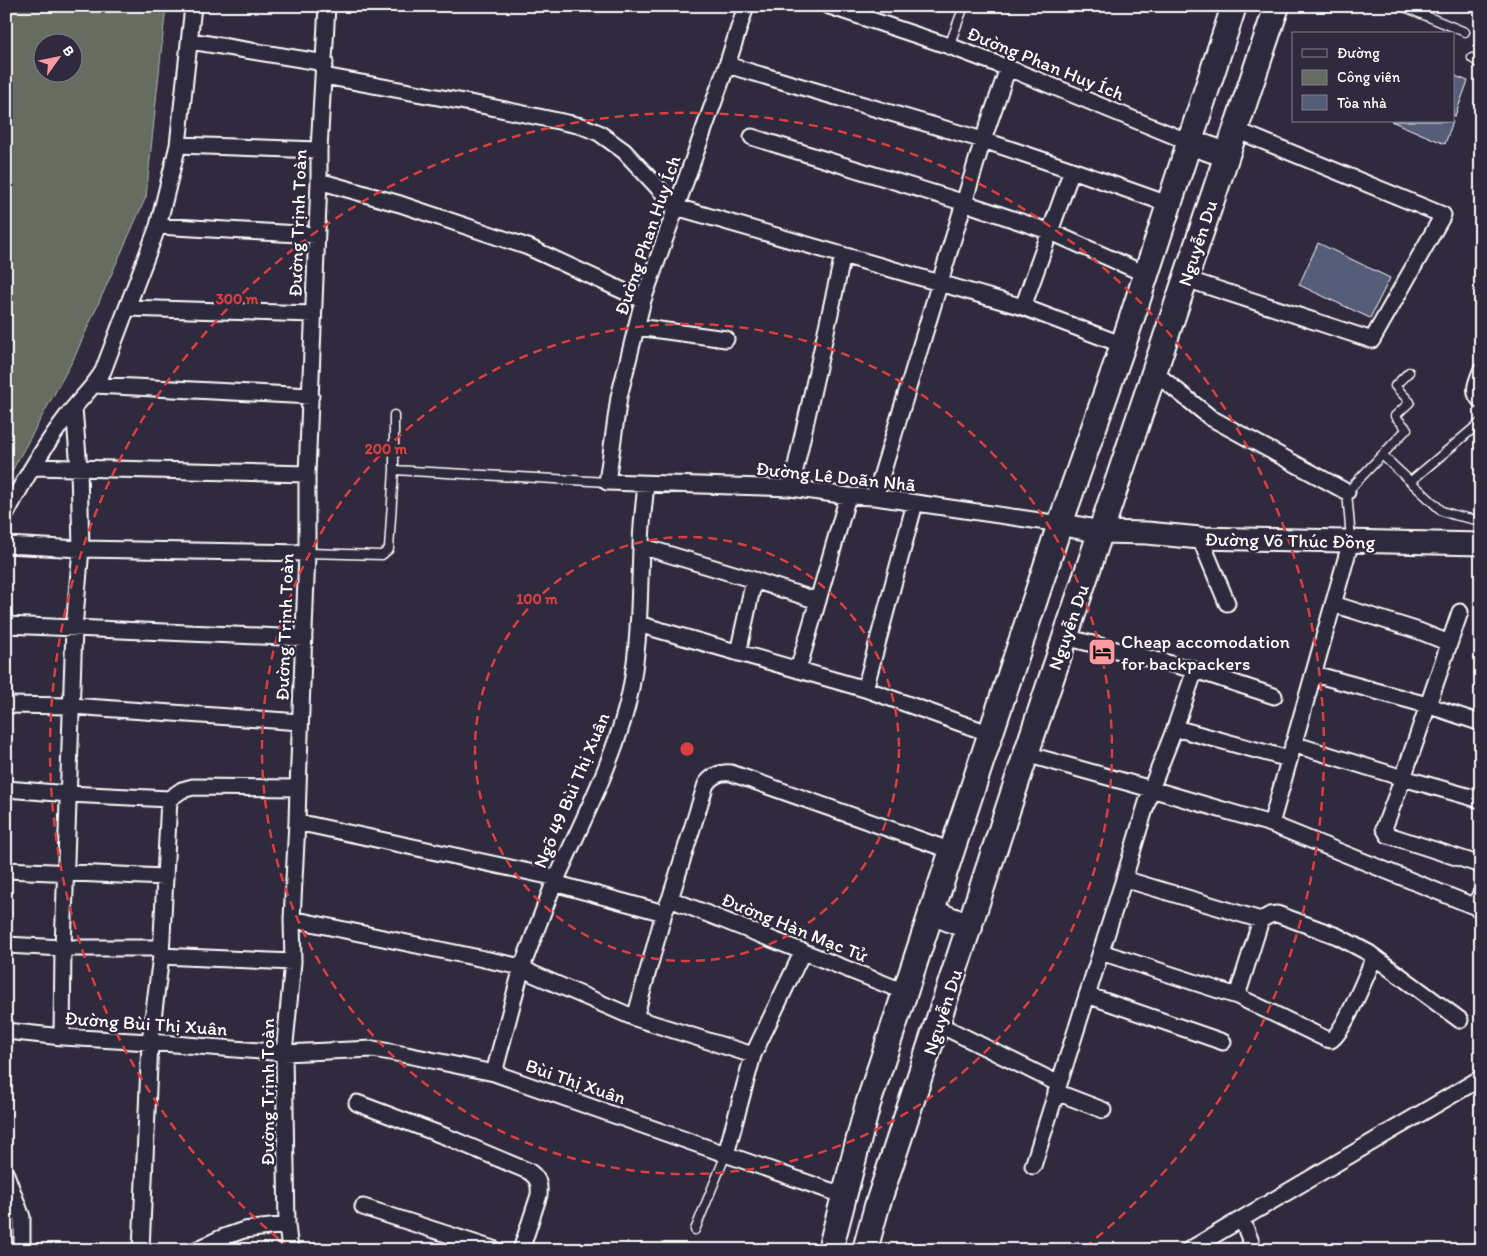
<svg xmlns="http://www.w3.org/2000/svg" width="1487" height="1256" viewBox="0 0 1487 1256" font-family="Itim,sans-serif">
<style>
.green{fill:#666c5f;stroke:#b2b6af;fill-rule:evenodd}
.building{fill:#565d78;stroke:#fff}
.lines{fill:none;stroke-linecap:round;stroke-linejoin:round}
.lane-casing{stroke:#fff;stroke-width:11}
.street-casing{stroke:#fff;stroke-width:19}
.secondary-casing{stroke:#fff;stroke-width:25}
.primary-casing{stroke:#fff;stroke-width:28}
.lane{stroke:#2f2a3d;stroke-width:8}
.street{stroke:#2f2a3d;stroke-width:15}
.secondary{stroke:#2f2a3d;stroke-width:21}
.primary{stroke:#2f2a3d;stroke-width:24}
.ring{fill:none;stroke:#da3e3e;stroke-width:2.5;stroke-dasharray:9 6}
.labels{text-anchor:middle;stroke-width:5;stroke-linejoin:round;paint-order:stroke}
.street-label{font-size:19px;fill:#fff;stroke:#2f2a3d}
.poi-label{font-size:19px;fill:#fff;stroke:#2f2a3d;text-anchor:start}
.centre{fill:#da3e3e;stroke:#2f2a3d;stroke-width:2.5}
.ring-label{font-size:15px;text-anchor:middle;font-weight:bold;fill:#da3e3e;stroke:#2f2a3d;stroke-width:5;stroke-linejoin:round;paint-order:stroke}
</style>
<rect width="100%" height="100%" fill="#2f2a3d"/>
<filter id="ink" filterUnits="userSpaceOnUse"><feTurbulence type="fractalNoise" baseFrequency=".02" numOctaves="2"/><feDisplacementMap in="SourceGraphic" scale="10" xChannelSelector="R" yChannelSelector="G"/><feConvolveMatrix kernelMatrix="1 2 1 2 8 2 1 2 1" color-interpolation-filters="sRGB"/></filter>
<g filter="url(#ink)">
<path class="green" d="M6,6H166L146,197L74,358L6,482ZM42,42H72V72H42Z"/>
<path class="building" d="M1453,75L1468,81L1455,116H1453Z
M1391,121H1453L1445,144Z
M1318,243L1390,278L1370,318L1299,285Z"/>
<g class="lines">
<defs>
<path id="lane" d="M1402,6L1465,32
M949,46L964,6
M1472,58L1481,65
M1382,455L1407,429L1395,416L1410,402L1395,386L1409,372
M394,470L607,482
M1411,481L1481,422
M1351,539L1347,492L1382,455L1442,511L1454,515L1481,521
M307,553L382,555L389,549L394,470V415
M695,1230L726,1154"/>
<path id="street" d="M746,6L727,65L643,300L619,397L607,482L791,488L848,496L875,497L1060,524
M829,6L949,46L1008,68L1189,142
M190,41L325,63
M727,65L983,140L1072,170L1168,204
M324,76L486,106L582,126L599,133L624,151L676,207L1023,307L1123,345
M752,137L965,203L1051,232L1145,274
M178,145L319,150
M319,181L400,204L528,247L643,300
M158,226L316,235
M1186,279L1372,340L1443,215L1236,130
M1023,307L1072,170
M127,308L313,314
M637,327L726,339
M1481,371C1477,382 1471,392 1481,401
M1154,372L1211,418L1347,492
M94,385L311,396
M33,467L307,474
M791,488L843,255
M875,497L983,140L1008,68
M6,514C24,480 44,446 67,416C79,400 93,388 103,371L158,226L178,145L193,6
M1200,538L1227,603
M6,545L81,549L307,553
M641,546L754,580L818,601
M1333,604L1419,631L1449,643
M1460,612L1403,778L1384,828L1388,835L1481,865
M638,624L865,689L991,734
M6,625L304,638
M1065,637L1195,670L1274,696
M738,653L754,580
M798,670L848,496
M1314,674L1427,705L1481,723
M865,689L915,503
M6,705L72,706L300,722
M1175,728L1195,670
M1293,744L1403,778L1481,800
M1026,754L1151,789L1271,824L1481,909
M6,789L69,794L169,799L182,790L193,787L298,788
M297,822L557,878
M1271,824L1351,541
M6,870L165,877
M1124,879L1261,920
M554,883L664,913
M670,899L905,992
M1475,907L1481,893
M292,919L522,967L533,974L635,1018L753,1055
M6,945L63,948H161
M1101,952L1237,996L1326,1039L1331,1040C1345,1031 1366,975 1374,958
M161,956L293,962
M1087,995L1223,1042
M1237,996L1261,920L1270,915L1277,914L1337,936L1369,953L1460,1020
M635,1018L664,913L670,899L706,784C713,775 720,772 731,773L952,851
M938,1024L1059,1084
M6,1031L62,1037L150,1042L284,1053L373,1049L407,1055L494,1073L845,1196
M62,1037L63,948L74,628L81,549L79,468L74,408
M494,1073L522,967L554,883L557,878C581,824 612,764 627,706C640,655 639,601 641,548C641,527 644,505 646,484
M1056,1092L1103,1110
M357,1103L447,1137L528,1171C538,1177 540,1184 539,1195L521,1250
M726,1154L753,1055L803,951
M1033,1166L1124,879L1151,789L1175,728L1289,759
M6,1174L22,1217V1250
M363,1207L496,1250
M1242,1219L1254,1250
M141,1250L150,1042L161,956L169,799
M196,1250L221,1238L244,1230L287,1225
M290,1250L287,1225L284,1053L293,962L292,919L297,822L298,788L307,553V474L319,181V150L327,6
M1189,1250L1481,1078"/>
<path id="secondary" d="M1060,524L1100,532L1147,533L1200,538L1481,544"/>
<path id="primary" d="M1189,142L1227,155
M931,912L970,927
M830,1250L868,1104L1060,524L1123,345L1234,6
M865,1250L877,1206L1026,754L1277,6"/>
</defs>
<use href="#lane" class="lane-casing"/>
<use href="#street" class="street-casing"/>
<use href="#secondary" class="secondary-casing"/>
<use href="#primary" class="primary-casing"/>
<use href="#lane" class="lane"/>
<use href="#street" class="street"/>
<use href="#secondary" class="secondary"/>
<use href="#primary" class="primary"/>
</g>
</g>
<g class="ring">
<circle cx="687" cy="749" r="212"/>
<circle cx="687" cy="749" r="425"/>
<path d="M290 1248A637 637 0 1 1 1084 1248"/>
</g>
<defs>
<symbol id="hotel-square" viewBox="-11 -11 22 22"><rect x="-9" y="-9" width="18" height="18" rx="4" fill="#ff9aa2" stroke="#2f2a3d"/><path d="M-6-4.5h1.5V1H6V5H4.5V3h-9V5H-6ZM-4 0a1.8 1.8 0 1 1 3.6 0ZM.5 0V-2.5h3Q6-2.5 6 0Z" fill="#111"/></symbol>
</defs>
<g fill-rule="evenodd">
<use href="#hotel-square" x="1086" y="636" width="32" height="32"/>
</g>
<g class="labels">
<g class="street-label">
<text transform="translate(1046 63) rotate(22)" y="7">Đường Phan Huy Ích</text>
<text transform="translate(297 223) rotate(-88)" y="7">Đường Trịnh Toàn</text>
<text transform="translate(647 235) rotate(-71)" y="7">Đường Phan Huy Ích</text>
<text transform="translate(1197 243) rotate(-72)" y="7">Nguyễn Du</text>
<text transform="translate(836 476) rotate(6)" y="7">Đường Lê Doãn Nhã</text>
<text transform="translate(1290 540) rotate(1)" y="7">Đường Võ Thúc Đồng</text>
<text transform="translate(284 627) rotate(-88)" y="7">Đường Trịnh Toàn</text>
<text transform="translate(1068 627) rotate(-71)" y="7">Nguyễn Du</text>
<text transform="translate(571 790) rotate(-67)" y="7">Ngõ 49 Bùi Thị Xuân</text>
<text transform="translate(795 927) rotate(22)" y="7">Đường Hàn Mạc Tử</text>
<text transform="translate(942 1012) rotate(-72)" y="7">Nguyễn Du</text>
<text transform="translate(146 1023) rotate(4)" y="7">Đường Bùi Thị Xuân</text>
<text transform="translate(576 1081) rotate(19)" y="7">Bùi Thị Xuân</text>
<text transform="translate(267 1092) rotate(-90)" y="7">Đường Trịnh Toàn</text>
</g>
<g class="poi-label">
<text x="1121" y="648">Cheap accomodation<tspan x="1121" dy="22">for backpackers</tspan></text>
</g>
</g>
<circle cx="687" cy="749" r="8" class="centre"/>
<g class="ring-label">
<text x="237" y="304">300 m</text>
<text x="386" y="454">200 m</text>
<text x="537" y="604">100 m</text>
</g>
<rect width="1487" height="1256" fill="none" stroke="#2f2a3d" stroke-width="25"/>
<rect x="12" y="12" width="1462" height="1231" fill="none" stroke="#fff" stroke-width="2" filter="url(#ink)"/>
<rect x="1292" y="32" width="162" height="90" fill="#2f2a3d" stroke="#827f8b"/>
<rect x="1302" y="49" width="25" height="8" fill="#2f2a3d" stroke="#827f8b"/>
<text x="1337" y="58" font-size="15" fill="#ffffff">Đường</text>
<rect x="1302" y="70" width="25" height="15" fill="#666c5f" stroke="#827f8b"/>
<text x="1337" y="82" font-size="15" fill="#ffffff">Công viên</text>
<rect x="1302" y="95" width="25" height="15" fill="#565d78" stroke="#827f8b"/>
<text x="1337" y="108" font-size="15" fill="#ffffff">Tòa nhà</text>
<g transform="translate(58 58) rotate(57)"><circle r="24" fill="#2f2a3d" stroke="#827f8b"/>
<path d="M0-4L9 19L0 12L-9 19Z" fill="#ff9aa2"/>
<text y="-8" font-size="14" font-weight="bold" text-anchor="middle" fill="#ffffff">B</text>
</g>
</svg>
